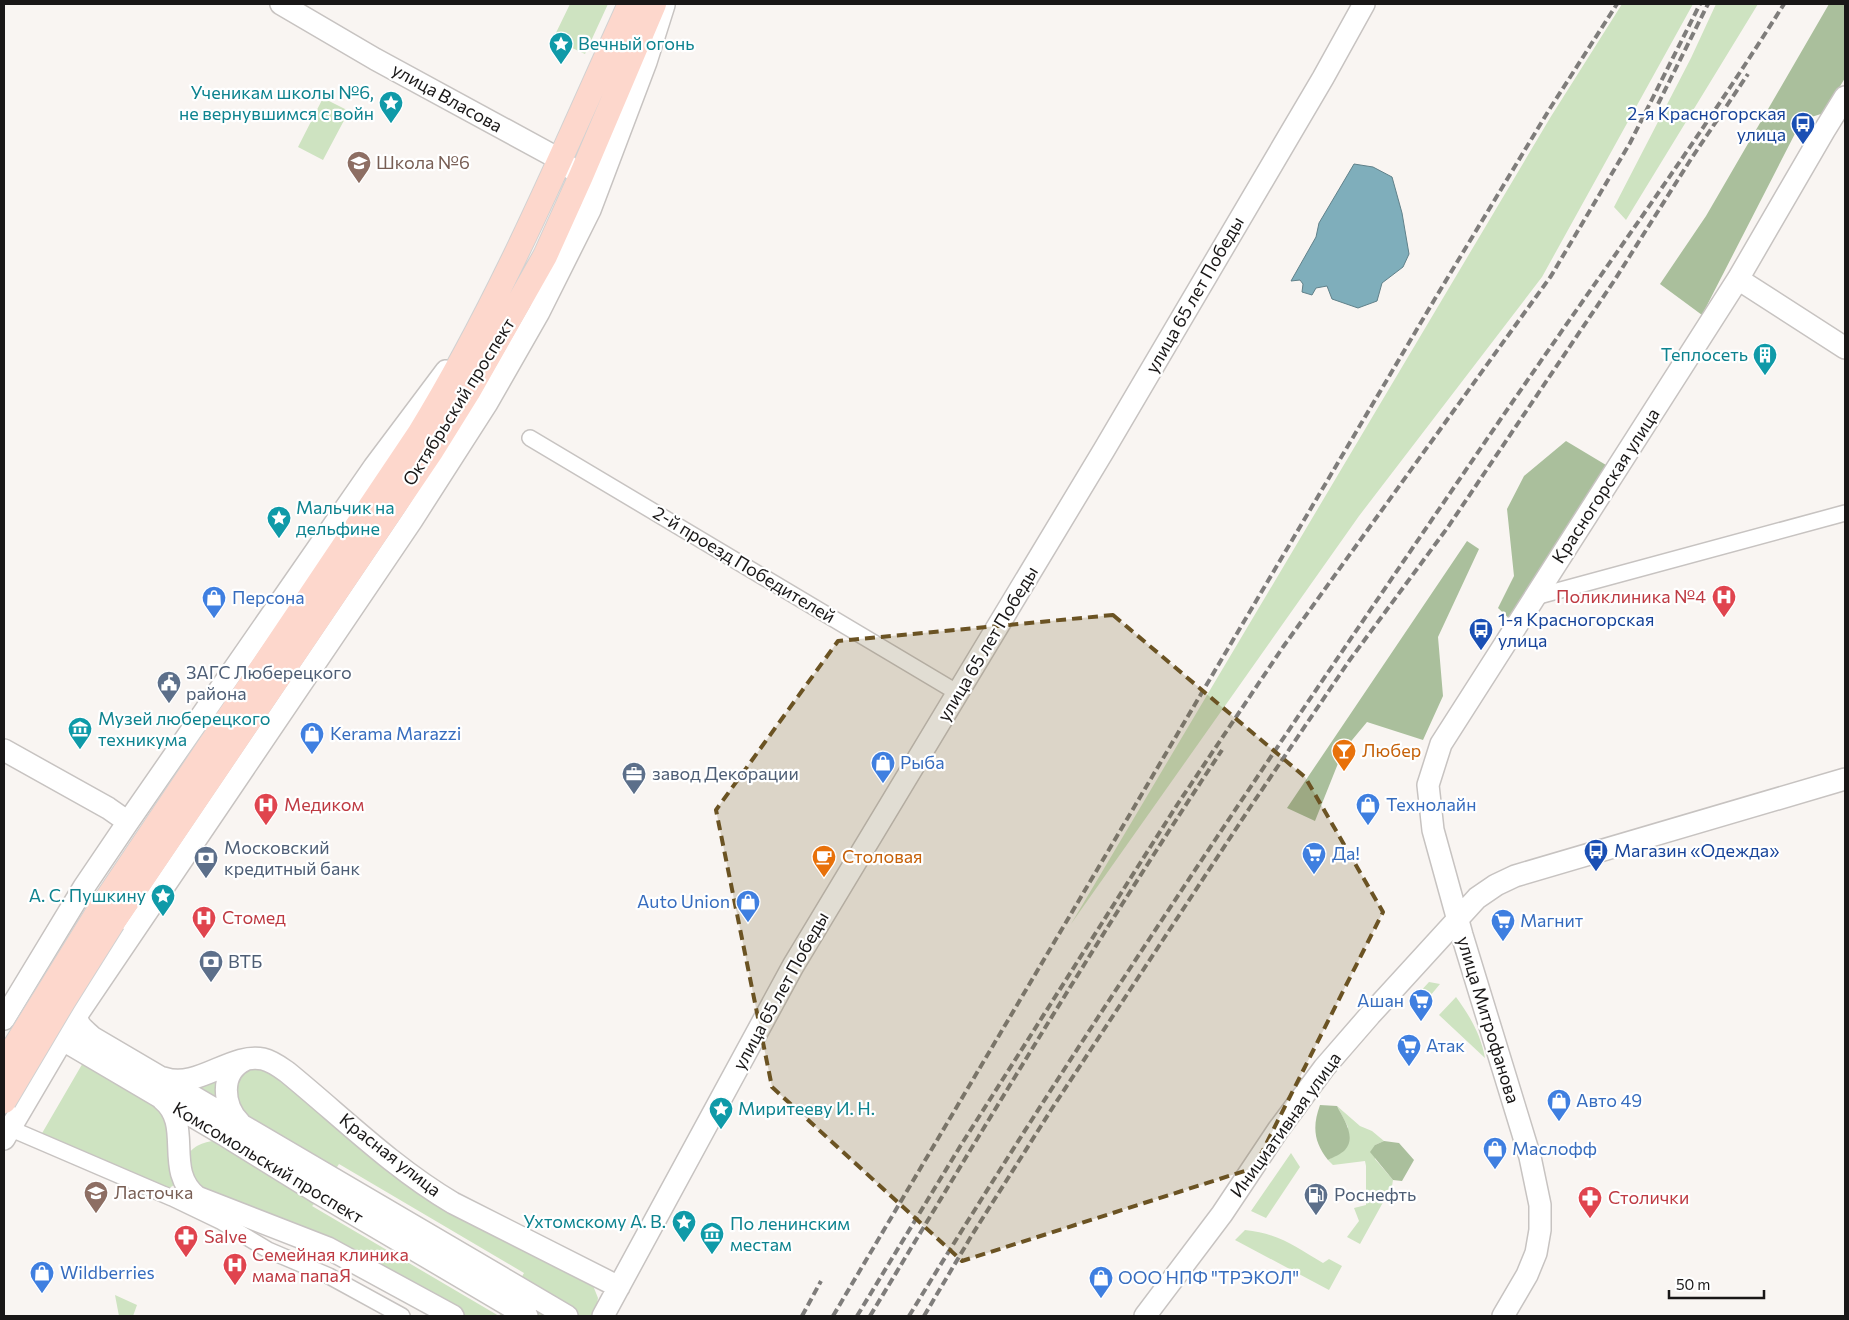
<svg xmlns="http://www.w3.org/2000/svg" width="1849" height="1320" viewBox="0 0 1849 1320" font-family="Commissioner,sans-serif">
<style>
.green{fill:#cee3c1}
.forest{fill:#aabf9c}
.water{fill:#7faebb;stroke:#60818a}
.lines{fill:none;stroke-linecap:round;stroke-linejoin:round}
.street-casing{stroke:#c7c3c1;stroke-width:18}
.secondary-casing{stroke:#c7c3c1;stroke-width:24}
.primary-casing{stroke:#d1d1d1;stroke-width:26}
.street{stroke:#fff;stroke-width:15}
.secondary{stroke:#fff;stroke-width:21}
.primary{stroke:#fdd7cc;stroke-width:24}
.rail{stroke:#7f7d7b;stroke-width:4;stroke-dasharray:8 4;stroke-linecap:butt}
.primary-bridge-casing{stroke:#d1d1d1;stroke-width:26;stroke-linecap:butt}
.primary-bridge{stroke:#fdd7cc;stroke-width:24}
.marked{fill:#6b5323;fill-opacity:0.2;stroke:#6b5323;stroke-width:4;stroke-dasharray:10 6;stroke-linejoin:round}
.labels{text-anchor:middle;stroke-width:4.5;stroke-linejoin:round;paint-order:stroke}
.culture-label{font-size:18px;fill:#0d838f;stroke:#fff;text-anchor:start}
.street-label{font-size:18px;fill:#191717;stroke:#fff}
.transit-label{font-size:18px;fill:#164399;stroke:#fff;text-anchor:start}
.education-label{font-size:18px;fill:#785e54;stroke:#fff;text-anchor:start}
.health-label{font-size:18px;fill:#be3a42;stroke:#fff;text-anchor:start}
.shop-label{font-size:18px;fill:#366cbe;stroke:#fff;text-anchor:start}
.service-label{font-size:18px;fill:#4e5e75;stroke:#fff;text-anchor:start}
.food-label{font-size:18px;fill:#c56008;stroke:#fff;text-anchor:start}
</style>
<rect width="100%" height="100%" fill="#f9f5f2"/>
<path class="green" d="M570,4H608L585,54L553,39Z
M1622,4H1693L1542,277L1359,516L1071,924L1550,118Z
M1716,4H1758L1626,220L1614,207L1691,58Z
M323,98L349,111L323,160L298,147Z
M1429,982L1440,984L1425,1002L1417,995Z
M1456,997C1470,1016 1481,1035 1485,1058L1439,1015Z
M84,1061L151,1100L166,1114L176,1184L169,1188L41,1135Z
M258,1065L592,1283L598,1298L595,1316H466L354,1253L195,1188C193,1179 187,1168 187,1159C188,1147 207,1140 217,1141L318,1200L312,1206L499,1316L524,1273L339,1164L335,1170L241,1115L234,1077Z
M222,1072L223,1103L191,1084Z
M1337,1106L1360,1126L1372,1131L1384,1141L1375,1145V1159L1393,1180L1392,1186L1360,1244L1347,1237L1359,1221L1354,1208L1366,1205V1166L1365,1161L1333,1165L1328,1160L1345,1149L1348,1127Z
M1291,1153L1300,1167L1266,1218L1251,1211Z
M1245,1230C1278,1233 1296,1247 1323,1263L1329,1259L1342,1266L1329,1290L1235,1240Z
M115,1295L137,1305L133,1316H119Z"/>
<path class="forest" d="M1829,4H1845V78L1824,113L1802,120L1702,315L1660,284L1706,216Z
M1566,441L1611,468L1515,624L1498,608L1514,576L1507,509L1524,476Z
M1467,541L1479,549L1438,637L1443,696L1423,740L1367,722L1343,751L1315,821L1287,808Z
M1320,1105L1337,1106C1343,1118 1357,1137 1345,1150C1341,1154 1334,1157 1328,1160C1314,1142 1312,1127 1320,1105Z
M1384,1141L1399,1143L1414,1160L1402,1181L1393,1180L1370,1152L1375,1145Z"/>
<path class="water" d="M1354,164L1373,167L1392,177L1402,213L1409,254L1403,267L1382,283L1377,301L1358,308L1332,299L1327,286L1316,288L1312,295L1302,292L1303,284L1300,280L1291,281L1316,237L1319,223Z"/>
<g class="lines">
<defs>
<path id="street" d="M530,438L958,693
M1535,597L1845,513
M9,1128L172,1198L222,1222L268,1250L329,1276L402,1316"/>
<path id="secondary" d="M281,4L375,59L559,159L581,176L587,191
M1738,279L1845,348
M4,750L108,808L128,822
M77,1015C77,1026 85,1030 92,1037L567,1316
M4,1019L84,887L128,822L374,467L446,371
M51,1033L226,1136L318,1193L527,1316
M164,1078C197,1090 232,1052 263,1059C272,1061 280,1067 287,1072C342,1117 392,1167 453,1203L619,1287
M162,1099C194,1125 163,1170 197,1197L328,1248L453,1316
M240,1123C223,1106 219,1072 245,1060
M4,1139L77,1015L412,520L487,403L539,312L590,210L646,62L664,5
M603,1316L793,966L1104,450L1323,78L1364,4
M1145,1316L1222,1214L1278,1130L1324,1068L1370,1015L1477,898L1496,885L1515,876L1845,779
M1503,1316L1527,1275L1536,1253L1540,1230V1205L1530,1157L1462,935L1433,830L1428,785L1441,744L1738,279L1824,131L1845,97"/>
<path id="primary" d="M98,912L419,434C503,297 564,149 630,4
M113,922L432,450L468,392L545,256L581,176L654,4"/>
</defs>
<use href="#street" class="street-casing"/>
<use href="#secondary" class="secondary-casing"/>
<use href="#primary" class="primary-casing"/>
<use href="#street" class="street"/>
<use href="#secondary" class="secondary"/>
<use href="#primary" class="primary"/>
<path class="rail" d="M1658,104L1708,4
M802,1316L821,1281
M833,1316L1436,297L1549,110L1617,4
M857,1316L961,1145L1177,805L1283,647L1551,276L1630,143L1700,4
M870,1316C985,1126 1099,935 1222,750
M909,1316C1095,1012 1297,717 1498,423C1594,283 1694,147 1784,4
M924,1316L972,1235L1053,1107L1251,806L1349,661L1448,527L1614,281L1691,159L1748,74"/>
<defs>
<path id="primary-bridge" d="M4,1064L98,912
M4,1101L64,1000L113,922"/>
</defs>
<use href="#primary-bridge" class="primary-bridge-casing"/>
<use href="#primary-bridge" class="primary-bridge"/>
</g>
<path class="marked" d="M1113,615L1305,777L1383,912L1254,1168L962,1261L772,1087L716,810L838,641Z"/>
<defs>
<symbol id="sight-pin" viewBox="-11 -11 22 30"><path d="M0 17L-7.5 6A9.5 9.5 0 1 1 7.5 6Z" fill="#0f9aa8" stroke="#fff"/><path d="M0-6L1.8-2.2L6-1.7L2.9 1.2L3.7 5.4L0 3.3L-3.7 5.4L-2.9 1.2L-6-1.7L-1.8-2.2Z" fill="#fff"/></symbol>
<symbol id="bus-pin" viewBox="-11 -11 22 30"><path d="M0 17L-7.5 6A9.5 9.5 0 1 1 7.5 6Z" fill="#1a4fb4" stroke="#fff"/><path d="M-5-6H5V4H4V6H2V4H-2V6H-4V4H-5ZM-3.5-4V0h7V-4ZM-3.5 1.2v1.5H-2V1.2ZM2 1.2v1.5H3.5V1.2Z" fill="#fff"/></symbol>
<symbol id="school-pin" viewBox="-11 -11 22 30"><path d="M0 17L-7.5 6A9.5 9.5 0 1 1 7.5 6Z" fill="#8d6e63" stroke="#fff"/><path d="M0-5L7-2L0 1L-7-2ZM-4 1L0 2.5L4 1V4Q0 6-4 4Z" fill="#fff"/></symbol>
<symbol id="building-pin" viewBox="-11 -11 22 30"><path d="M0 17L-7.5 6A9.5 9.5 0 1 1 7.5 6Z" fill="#0f9aa8" stroke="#fff"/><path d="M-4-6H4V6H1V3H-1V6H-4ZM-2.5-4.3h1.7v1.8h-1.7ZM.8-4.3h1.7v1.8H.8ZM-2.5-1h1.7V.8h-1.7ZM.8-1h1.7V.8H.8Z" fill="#fff"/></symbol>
<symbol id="hospital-pin" viewBox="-11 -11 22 30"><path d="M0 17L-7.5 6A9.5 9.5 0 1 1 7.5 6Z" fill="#e0444e" stroke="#fff"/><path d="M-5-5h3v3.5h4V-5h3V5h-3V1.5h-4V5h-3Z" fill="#fff"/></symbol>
<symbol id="shop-pin" viewBox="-11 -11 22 30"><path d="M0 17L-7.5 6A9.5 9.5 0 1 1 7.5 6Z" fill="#3f7fe0" stroke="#fff"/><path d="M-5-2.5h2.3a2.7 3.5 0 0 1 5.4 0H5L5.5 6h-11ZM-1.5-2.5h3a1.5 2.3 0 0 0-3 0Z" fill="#fff"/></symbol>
<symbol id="civic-pin" viewBox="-11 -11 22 30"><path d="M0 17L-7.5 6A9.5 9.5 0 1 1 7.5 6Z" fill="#5c6f8a" stroke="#fff"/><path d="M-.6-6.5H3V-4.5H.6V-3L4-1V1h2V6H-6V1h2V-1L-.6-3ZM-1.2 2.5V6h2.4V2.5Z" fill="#fff"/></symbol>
<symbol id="museum-pin" viewBox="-11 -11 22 30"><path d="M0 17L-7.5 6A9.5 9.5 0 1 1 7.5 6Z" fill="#0f9aa8" stroke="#fff"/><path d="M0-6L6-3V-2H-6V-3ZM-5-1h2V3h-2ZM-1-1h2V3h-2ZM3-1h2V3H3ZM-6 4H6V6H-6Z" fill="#fff"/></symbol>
<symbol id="bar-pin" viewBox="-11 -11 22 30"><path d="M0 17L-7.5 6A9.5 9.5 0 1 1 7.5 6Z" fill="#e8710a" stroke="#fff"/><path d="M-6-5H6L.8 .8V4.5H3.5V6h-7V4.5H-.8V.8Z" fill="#fff"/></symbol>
<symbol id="office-pin" viewBox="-11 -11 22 30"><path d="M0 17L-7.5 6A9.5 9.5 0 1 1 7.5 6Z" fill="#5c6f8a" stroke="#fff"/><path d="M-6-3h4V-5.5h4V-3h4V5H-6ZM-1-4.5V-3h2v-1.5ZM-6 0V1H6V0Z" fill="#fff"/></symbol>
<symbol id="supermarket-pin" viewBox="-11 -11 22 30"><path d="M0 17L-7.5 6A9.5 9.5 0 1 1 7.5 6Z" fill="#3f7fe0" stroke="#fff"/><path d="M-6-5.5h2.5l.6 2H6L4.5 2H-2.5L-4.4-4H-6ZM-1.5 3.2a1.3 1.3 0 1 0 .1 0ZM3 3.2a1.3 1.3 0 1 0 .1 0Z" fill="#fff"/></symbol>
<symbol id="cafe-pin" viewBox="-11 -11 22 30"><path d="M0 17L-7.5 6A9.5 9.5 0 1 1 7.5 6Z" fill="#e8710a" stroke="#fff"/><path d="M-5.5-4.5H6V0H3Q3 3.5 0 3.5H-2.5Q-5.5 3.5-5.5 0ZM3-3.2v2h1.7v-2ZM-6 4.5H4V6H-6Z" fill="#fff"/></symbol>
<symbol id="bank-pin" viewBox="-11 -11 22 30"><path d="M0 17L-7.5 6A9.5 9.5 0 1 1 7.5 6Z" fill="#5c6f8a" stroke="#fff"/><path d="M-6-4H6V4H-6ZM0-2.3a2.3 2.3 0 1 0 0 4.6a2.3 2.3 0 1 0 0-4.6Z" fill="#fff"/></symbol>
<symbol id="fuel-pin" viewBox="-11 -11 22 30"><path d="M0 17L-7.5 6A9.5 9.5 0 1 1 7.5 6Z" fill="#5c6f8a" stroke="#fff"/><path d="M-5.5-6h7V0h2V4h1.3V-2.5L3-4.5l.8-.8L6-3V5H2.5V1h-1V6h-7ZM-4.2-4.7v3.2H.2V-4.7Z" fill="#fff"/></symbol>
<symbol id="pharmacy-pin" viewBox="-11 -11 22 30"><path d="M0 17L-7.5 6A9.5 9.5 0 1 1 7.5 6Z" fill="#e0444e" stroke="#fff"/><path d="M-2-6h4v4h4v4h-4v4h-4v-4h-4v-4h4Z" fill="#fff"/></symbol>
</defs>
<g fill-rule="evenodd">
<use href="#sight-pin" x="547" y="30" width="28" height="38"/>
<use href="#sight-pin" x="377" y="89" width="28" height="38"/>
<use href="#bus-pin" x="1789" y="110" width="28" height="38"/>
<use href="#school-pin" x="345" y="149" width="28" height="38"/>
<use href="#building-pin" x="1751" y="341" width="28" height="38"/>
<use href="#sight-pin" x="265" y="504" width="28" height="38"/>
<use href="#hospital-pin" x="1710" y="583" width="28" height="38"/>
<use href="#shop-pin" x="200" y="584" width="28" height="38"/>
<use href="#bus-pin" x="1467" y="616" width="28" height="38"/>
<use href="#civic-pin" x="155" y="669" width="28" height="38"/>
<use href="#museum-pin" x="66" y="715" width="28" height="38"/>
<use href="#shop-pin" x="298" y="720" width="28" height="38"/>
<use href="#bar-pin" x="1330" y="737" width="28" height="38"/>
<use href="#shop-pin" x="869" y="749" width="28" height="38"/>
<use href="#office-pin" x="620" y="760" width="28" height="38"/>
<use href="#hospital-pin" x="252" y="791" width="28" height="38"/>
<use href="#shop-pin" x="1354" y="791" width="28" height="38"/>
<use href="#bus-pin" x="1582" y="837" width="28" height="38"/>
<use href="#supermarket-pin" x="1300" y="840" width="28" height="38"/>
<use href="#cafe-pin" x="810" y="843" width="28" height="38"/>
<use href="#bank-pin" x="192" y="844" width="28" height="38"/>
<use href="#sight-pin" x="149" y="882" width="28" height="38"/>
<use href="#shop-pin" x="734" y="888" width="28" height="38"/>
<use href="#hospital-pin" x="190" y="904" width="28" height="38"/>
<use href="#supermarket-pin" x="1489" y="907" width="28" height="38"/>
<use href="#bank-pin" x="197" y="948" width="28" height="38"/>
<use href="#supermarket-pin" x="1407" y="987" width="28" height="38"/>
<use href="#supermarket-pin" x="1395" y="1032" width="28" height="38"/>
<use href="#shop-pin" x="1545" y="1087" width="28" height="38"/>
<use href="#sight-pin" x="707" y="1095" width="28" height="38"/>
<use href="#shop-pin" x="1481" y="1135" width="28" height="38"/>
<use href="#school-pin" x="82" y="1179" width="28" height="38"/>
<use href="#fuel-pin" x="1302" y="1181" width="28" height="38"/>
<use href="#pharmacy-pin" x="1576" y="1184" width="28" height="38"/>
<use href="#sight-pin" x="670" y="1208" width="28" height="38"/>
<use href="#museum-pin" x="698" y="1220" width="28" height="38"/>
<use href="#pharmacy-pin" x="172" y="1223" width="28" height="38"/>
<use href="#hospital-pin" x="221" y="1251" width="28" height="38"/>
<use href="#shop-pin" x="28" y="1259" width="28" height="38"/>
<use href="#shop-pin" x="1087" y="1264" width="28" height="38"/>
</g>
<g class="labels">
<g class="culture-label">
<text x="578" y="50">Вечный огонь</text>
<text x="374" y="99" text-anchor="end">Ученикам школы №6,<tspan x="374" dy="21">не вернувшимся с войн</tspan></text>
<text x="1748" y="361" text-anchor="end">Теплосеть</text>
<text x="296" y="514">Мальчик на<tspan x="296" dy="21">дельфине</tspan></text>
<text x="98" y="725">Музей люберецкого<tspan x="98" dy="21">техникума</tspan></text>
<text x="146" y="902" text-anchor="end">А. С. Пушкину</text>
<text x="738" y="1115">Миритееву И. Н.</text>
<text x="666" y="1228" text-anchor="end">Ухтомскому А. В.</text>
<text x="730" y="1230">По ленинским<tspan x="730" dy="21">местам</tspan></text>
</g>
<g class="street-label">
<text transform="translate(447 98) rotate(29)" y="6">улица Власова</text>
<text transform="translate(1195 295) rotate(-60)" y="6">улица 65 лет Победы</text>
<text transform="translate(459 402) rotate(-58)" y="6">Октябрьский проспект</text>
<text transform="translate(1606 486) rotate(-57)" y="6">Красногорская улица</text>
<text transform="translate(744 565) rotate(31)" y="6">2-й проезд Победителей</text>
<text transform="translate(988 644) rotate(-59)" y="6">улица 65 лет Победы</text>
<text transform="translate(781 991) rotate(-61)" y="6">улица 65 лет Победы</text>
<text transform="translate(1488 1020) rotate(73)" y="6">улица Митрофанова</text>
<text transform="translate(1286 1125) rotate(-54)" y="6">Инициативная улица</text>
<text transform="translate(390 1155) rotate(38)" y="6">Красная улица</text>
<text transform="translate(268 1163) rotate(31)" y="6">Комсомольский проспект</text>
</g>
<g class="transit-label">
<text x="1786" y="120" text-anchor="end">2-я Красногорская<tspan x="1786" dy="21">улица</tspan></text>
<text x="1498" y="626">1-я Красногорская<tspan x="1498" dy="21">улица</tspan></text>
<text x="1614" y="857">Магазин «Одежда»</text>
</g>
<g class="education-label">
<text x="376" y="169">Школа №6</text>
<text x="114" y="1199">Ласточка</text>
</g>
<g class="health-label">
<text x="1706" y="603" text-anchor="end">Поликлиника №4</text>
<text x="284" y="811">Медиком</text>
<text x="222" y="924">Стомед</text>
<text x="1608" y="1204">Столички</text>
<text x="204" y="1243">Salve</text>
<text x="252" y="1261">Семейная клиника<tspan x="252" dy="21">мама папаЯ</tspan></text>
</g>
<g class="shop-label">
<text x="232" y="604">Персона</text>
<text x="330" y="740">Kerama Marazzi</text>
<text x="900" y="769">Рыба</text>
<text x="1386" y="811">Технолайн</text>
<text x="1332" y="860">Да!</text>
<text x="730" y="908" text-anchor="end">Auto Union</text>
<text x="1520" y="927">Магнит</text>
<text x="1404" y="1007" text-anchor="end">Ашан</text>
<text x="1426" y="1052">Атак</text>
<text x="1576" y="1107">Авто 49</text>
<text x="1512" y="1155">Маслофф</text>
<text x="60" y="1279">Wildberries</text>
<text x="1118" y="1284">ООО НПФ "ТРЭКОЛ"</text>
</g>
<g class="service-label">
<text x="186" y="679">ЗАГС Люберецкого<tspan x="186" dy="21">района</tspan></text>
<text x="652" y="780">завод Декорации</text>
<text x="224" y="854">Московский<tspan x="224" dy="21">кредитный банк</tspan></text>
<text x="228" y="968">ВТБ</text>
<text x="1334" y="1201">Роснефть</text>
</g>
<g class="food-label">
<text x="1362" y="757">Любер</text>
<text x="842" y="863">Столовая</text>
</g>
</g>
<rect width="1849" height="1320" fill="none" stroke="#191717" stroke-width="10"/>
<path d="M1669 1290v8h95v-8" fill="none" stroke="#191717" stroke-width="2.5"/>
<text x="1676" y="1290" font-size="15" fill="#191717" stroke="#ffffff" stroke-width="4" paint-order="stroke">50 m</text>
</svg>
